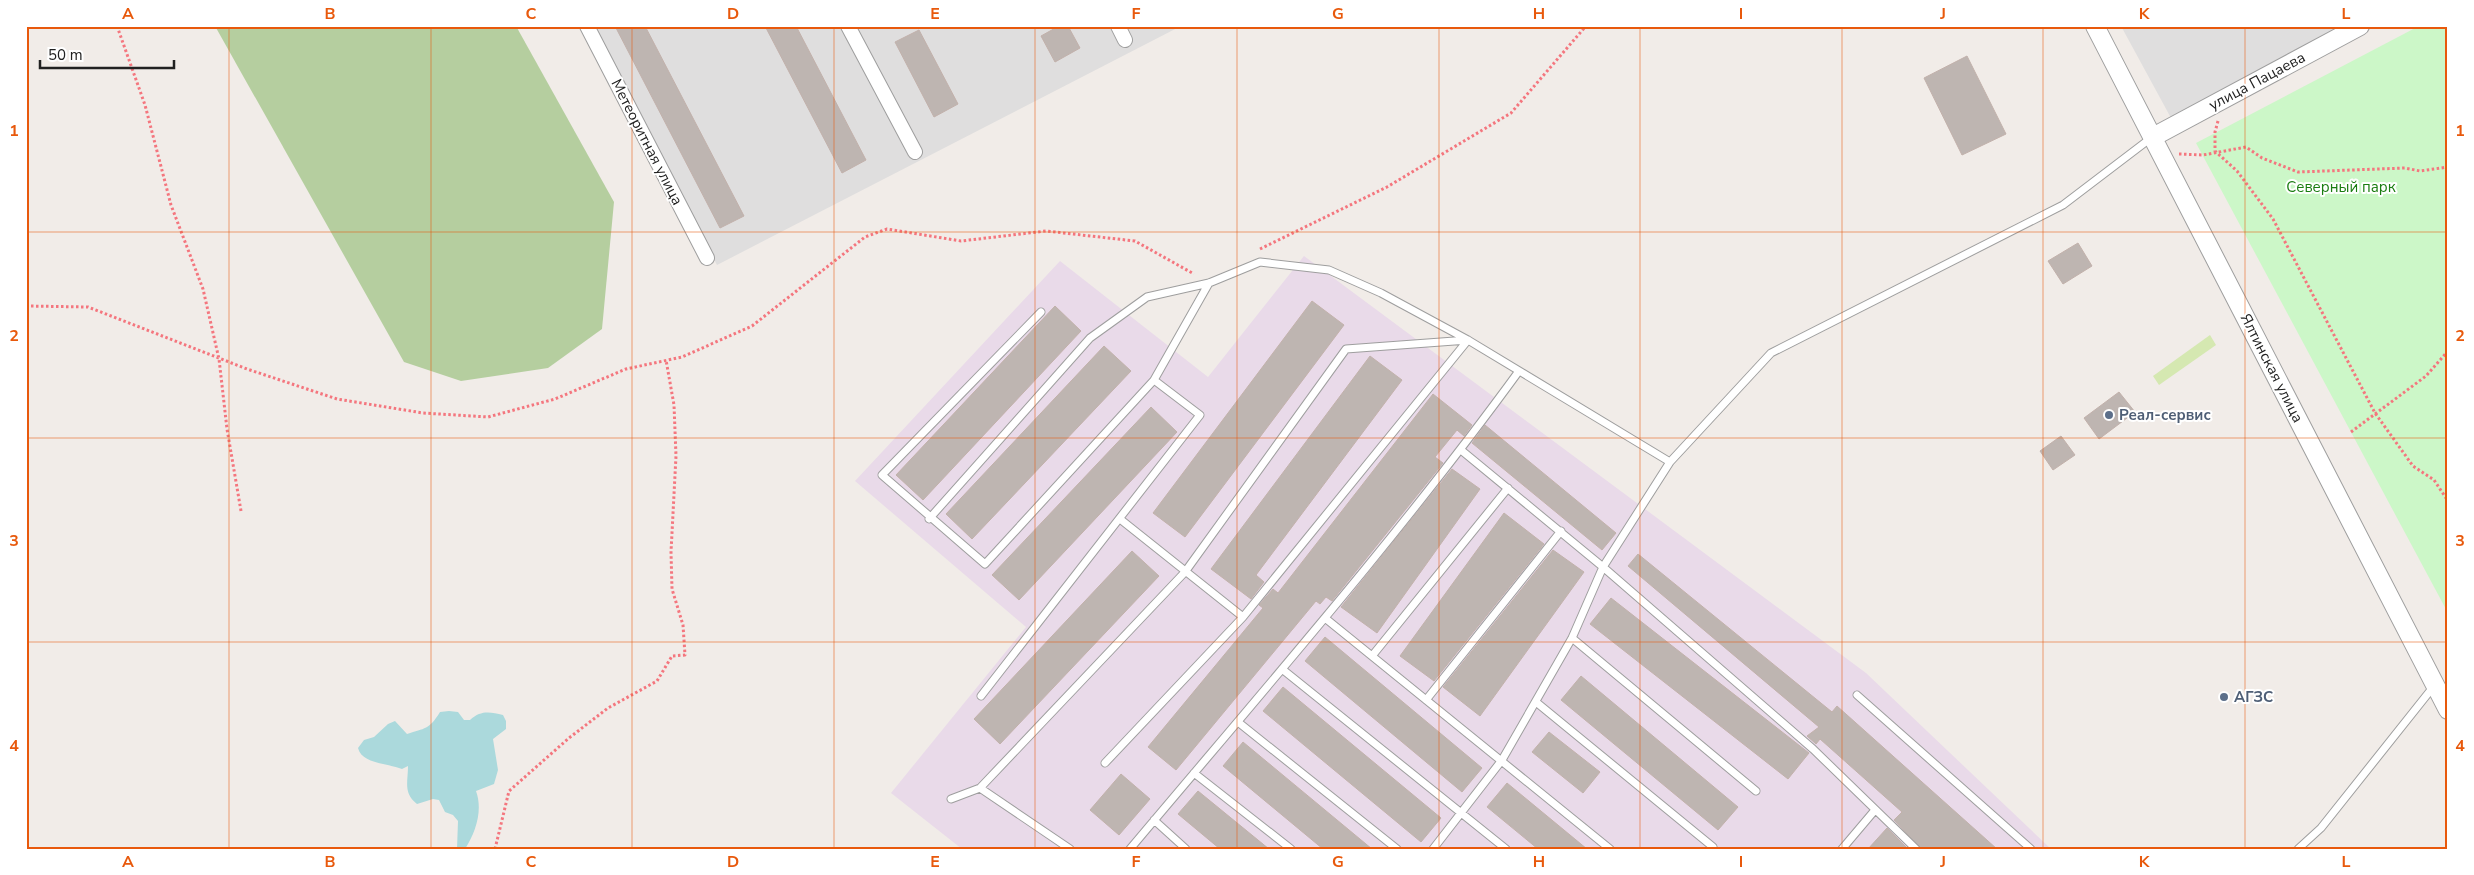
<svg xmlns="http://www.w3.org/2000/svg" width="2474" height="875" viewBox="0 0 2474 875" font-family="'Nunito Sans',sans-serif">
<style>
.residential{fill:#dfdede}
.industrial{fill:#e9dae9}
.grass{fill:#d5e8b1}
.forest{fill:#b5ce9f}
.park{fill:#ccf7c8}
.water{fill:#abd9dc}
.building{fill:#beb5b1;stroke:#c2b1ab}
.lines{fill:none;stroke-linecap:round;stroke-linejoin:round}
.service-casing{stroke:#9e9e9e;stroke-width:9}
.minor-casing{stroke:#9e9e9e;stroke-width:16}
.tertiary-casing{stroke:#9e9e9e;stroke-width:20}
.path{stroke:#f4767e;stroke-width:3;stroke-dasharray:2.5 2.5;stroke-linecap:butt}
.service{stroke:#fff;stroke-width:7}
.minor{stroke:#fff;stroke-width:14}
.tertiary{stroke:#fff;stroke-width:18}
.grid{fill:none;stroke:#e8590c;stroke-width:1;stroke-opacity:0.55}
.service-dot{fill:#5c6f8a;stroke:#fff;stroke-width:2}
.labels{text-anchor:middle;stroke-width:4;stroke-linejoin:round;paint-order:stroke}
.street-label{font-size:15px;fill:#212121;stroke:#fff}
.park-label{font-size:15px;fill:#1a7d11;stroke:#fff}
.service-label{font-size:15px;font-weight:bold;fill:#4e5e75;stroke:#fff;text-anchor:start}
.neatline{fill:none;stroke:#e8590c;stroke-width:2}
.grid-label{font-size:16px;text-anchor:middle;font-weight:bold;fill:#e8590c}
</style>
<rect width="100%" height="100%" fill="#f1ece8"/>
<path class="residential" d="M594,26H1181L717,265Z
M2121,26H2347L2171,118Z"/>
<path class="industrial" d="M1304,256L1866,673L2051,849H962L891,793L1026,627L855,481L1060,261L1208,377Z"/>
<path class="grass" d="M2210,335L2216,345L2159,385L2153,376Z"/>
<path class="forest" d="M215,26H516L614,202L602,329L548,368L461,381L404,362Z"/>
<path class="park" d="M2419,26H2448V613L2196,143Z"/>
<path class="water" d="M449,711L458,712L464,720H470C481,710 490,712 503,715L506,721V729L493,739L498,770L494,784L476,791C483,810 476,832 465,849H457L458,821L453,815L445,812L439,800L433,799L417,804C403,793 408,782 408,766L402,769C387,763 362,764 358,748L364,740L374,737L388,724L395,721L407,734C425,728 429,730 440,712Z"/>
<path class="building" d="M615,26H645L744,216L720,228Z
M765,26H796L866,160L842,173Z
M1059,26H1068L1080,48L1055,62L1041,36Z
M919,30L958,104L934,117L895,42Z
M1967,56L2006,134L1962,155L1924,78Z
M2078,243L2092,266L2063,284L2048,261Z
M1312,301L1344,325L1185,537L1153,513Z
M1055,306L1081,331L923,500L896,475Z
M1104,346L1131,371L972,539L946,514Z
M1370,356L1402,380L1256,575L1264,582L1251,599L1211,569Z
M2119,392L2135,412L2099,439L2084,418Z
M1433,394L1472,425L1464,436L1457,430L1435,457L1443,463L1332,601L1326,597L1320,604L1316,601L1176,770L1148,747L1263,608L1259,605L1273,589L1278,593Z
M1151,407L1177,432L1019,600L992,575Z
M1485,425L1616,533L1602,550L1472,443Z
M2061,436L2075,455L2053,470L2040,451Z
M1452,469L1480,489L1377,633L1341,607Z
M1504,513L1544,544L1434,681L1400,656Z
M1553,550L1584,572L1480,716L1443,687Z
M1132,551L1159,576L1000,744L974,719Z
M1638,554L1832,712L1837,706L1997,849H1921L1894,820L1902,812L1820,739L1816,744L1807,736L1819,727L1628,566Z
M1611,598L1809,753L1788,779L1590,624Z
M1325,637L1482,768L1462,792L1305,661Z
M1581,676L1738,807L1718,830L1561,700Z
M1283,687L1441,818L1421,842L1263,711Z
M1549,732L1600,772L1583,793L1532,752Z
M1243,742L1372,849H1323L1223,766Z
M1121,774L1150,799L1119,835L1090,810Z
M1507,783L1587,849H1538L1487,807Z
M1198,791L1269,849H1220L1178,814Z
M1887,828L1908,849H1868Z"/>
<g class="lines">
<defs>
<path id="service" d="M1041,312L882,475L985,564L1154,380
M1461,450L1603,567L1813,749L1916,849
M929,519L1090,338L1147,297L1209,283L1260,262L1329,270L1381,293L1468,340L1670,462
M1120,519L1243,617
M1325,618L1610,849
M1572,638L1756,791
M1372,656L1508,488
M1282,669L1506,849
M1857,695L2031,849
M981,696L1200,415L1154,380L1209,283
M1426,700L1561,531
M1536,702L1713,847
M1238,722L1397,849
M1105,763L1243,617L1468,340
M1194,773L1291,849
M980,788L1070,849
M951,799L980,788L1185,572L1346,349L1468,340
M1154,820L1186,849
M1130,849C1262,692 1398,537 1519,371
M1433,849L1502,760L1572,638L1603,567L1670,462L1771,353L2063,205L2151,138
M1842,849L1875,810
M2298,849L2321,828L2434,686"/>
<path id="minor" d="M587,26L707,258
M848,26L915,152
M1118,26L1125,40"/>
<path id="tertiary" d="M2095,26L2448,710
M2153,137L2360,26"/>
</defs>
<use href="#service" class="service-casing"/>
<use href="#minor" class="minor-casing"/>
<use href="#tertiary" class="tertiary-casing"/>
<path class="path" d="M117,26L145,105L171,205L203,289L219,359L227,429L241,511
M2218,121L2215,132V151L2237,171L2273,219L2375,413L2413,466L2434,480L2448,501
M2179,154L2203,155L2246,147L2262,158L2298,172L2405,168L2420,171L2448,167
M1260,249L1387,187L1511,113L1586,26
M26,306L88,307L247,369L337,399L423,413L488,417L555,399L626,369L682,357L752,326L865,237L887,229L961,241L1046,231L1135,241L1194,274
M2351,432L2426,376L2448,351
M495,849L509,791L569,738L608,708L657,681L672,656L685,655L683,625L672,589L671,552L676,456L674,405L666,360"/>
<use href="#service" class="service"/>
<use href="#minor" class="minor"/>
<use href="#tertiary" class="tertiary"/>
</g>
<path class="grid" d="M229,26V849M431,26V849M632,26V849M834,26V849M1035,26V849M1237,26V849M1439,26V849M1640,26V849M1842,26V849M2043,26V849M2245,26V849M26,232H2448M26,438H2448M26,642H2448"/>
<g class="service-dot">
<circle cx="2109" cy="415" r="5"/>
<circle cx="2224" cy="697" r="5"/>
</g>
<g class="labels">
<g class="street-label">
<text transform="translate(2257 81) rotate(-28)" y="5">улица Пацаева</text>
<text transform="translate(647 142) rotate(63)" y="5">Метеоритная улица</text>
<text transform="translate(2272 368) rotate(63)" y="5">Ялтинская улица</text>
</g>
<g class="park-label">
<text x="2341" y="192">Северный парк</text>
</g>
<g class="service-label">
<text x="2119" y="420">Реал-сервис</text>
<text x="2234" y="702">АГЗС</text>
</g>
</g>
<rect width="2474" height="875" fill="none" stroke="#ffffff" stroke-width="55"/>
<path d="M40 60v8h134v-8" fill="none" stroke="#212121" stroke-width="2.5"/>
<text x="48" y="60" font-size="15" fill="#212121" stroke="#ffffff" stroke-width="4" paint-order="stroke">50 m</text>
<rect x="28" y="28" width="2418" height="820" class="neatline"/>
<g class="grid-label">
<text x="128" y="19">A</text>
<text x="330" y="19">B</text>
<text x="531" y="19">C</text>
<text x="733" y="19">D</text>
<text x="935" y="19">E</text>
<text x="1136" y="19">F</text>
<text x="1338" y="19">G</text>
<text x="1539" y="19">H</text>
<text x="1741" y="19">I</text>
<text x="1943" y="19">J</text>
<text x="2144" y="19">K</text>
<text x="2346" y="19">L</text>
<text x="14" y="136">1</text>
<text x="2460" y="136">1</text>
<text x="14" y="341">2</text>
<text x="2460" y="341">2</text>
<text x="14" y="546">3</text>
<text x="2460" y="546">3</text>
<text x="14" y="751">4</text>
<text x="2460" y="751">4</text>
<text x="128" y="867">A</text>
<text x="330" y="867">B</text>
<text x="531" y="867">C</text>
<text x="733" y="867">D</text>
<text x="935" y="867">E</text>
<text x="1136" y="867">F</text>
<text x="1338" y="867">G</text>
<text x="1539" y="867">H</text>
<text x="1741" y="867">I</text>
<text x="1943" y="867">J</text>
<text x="2144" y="867">K</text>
<text x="2346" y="867">L</text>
</g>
</svg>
